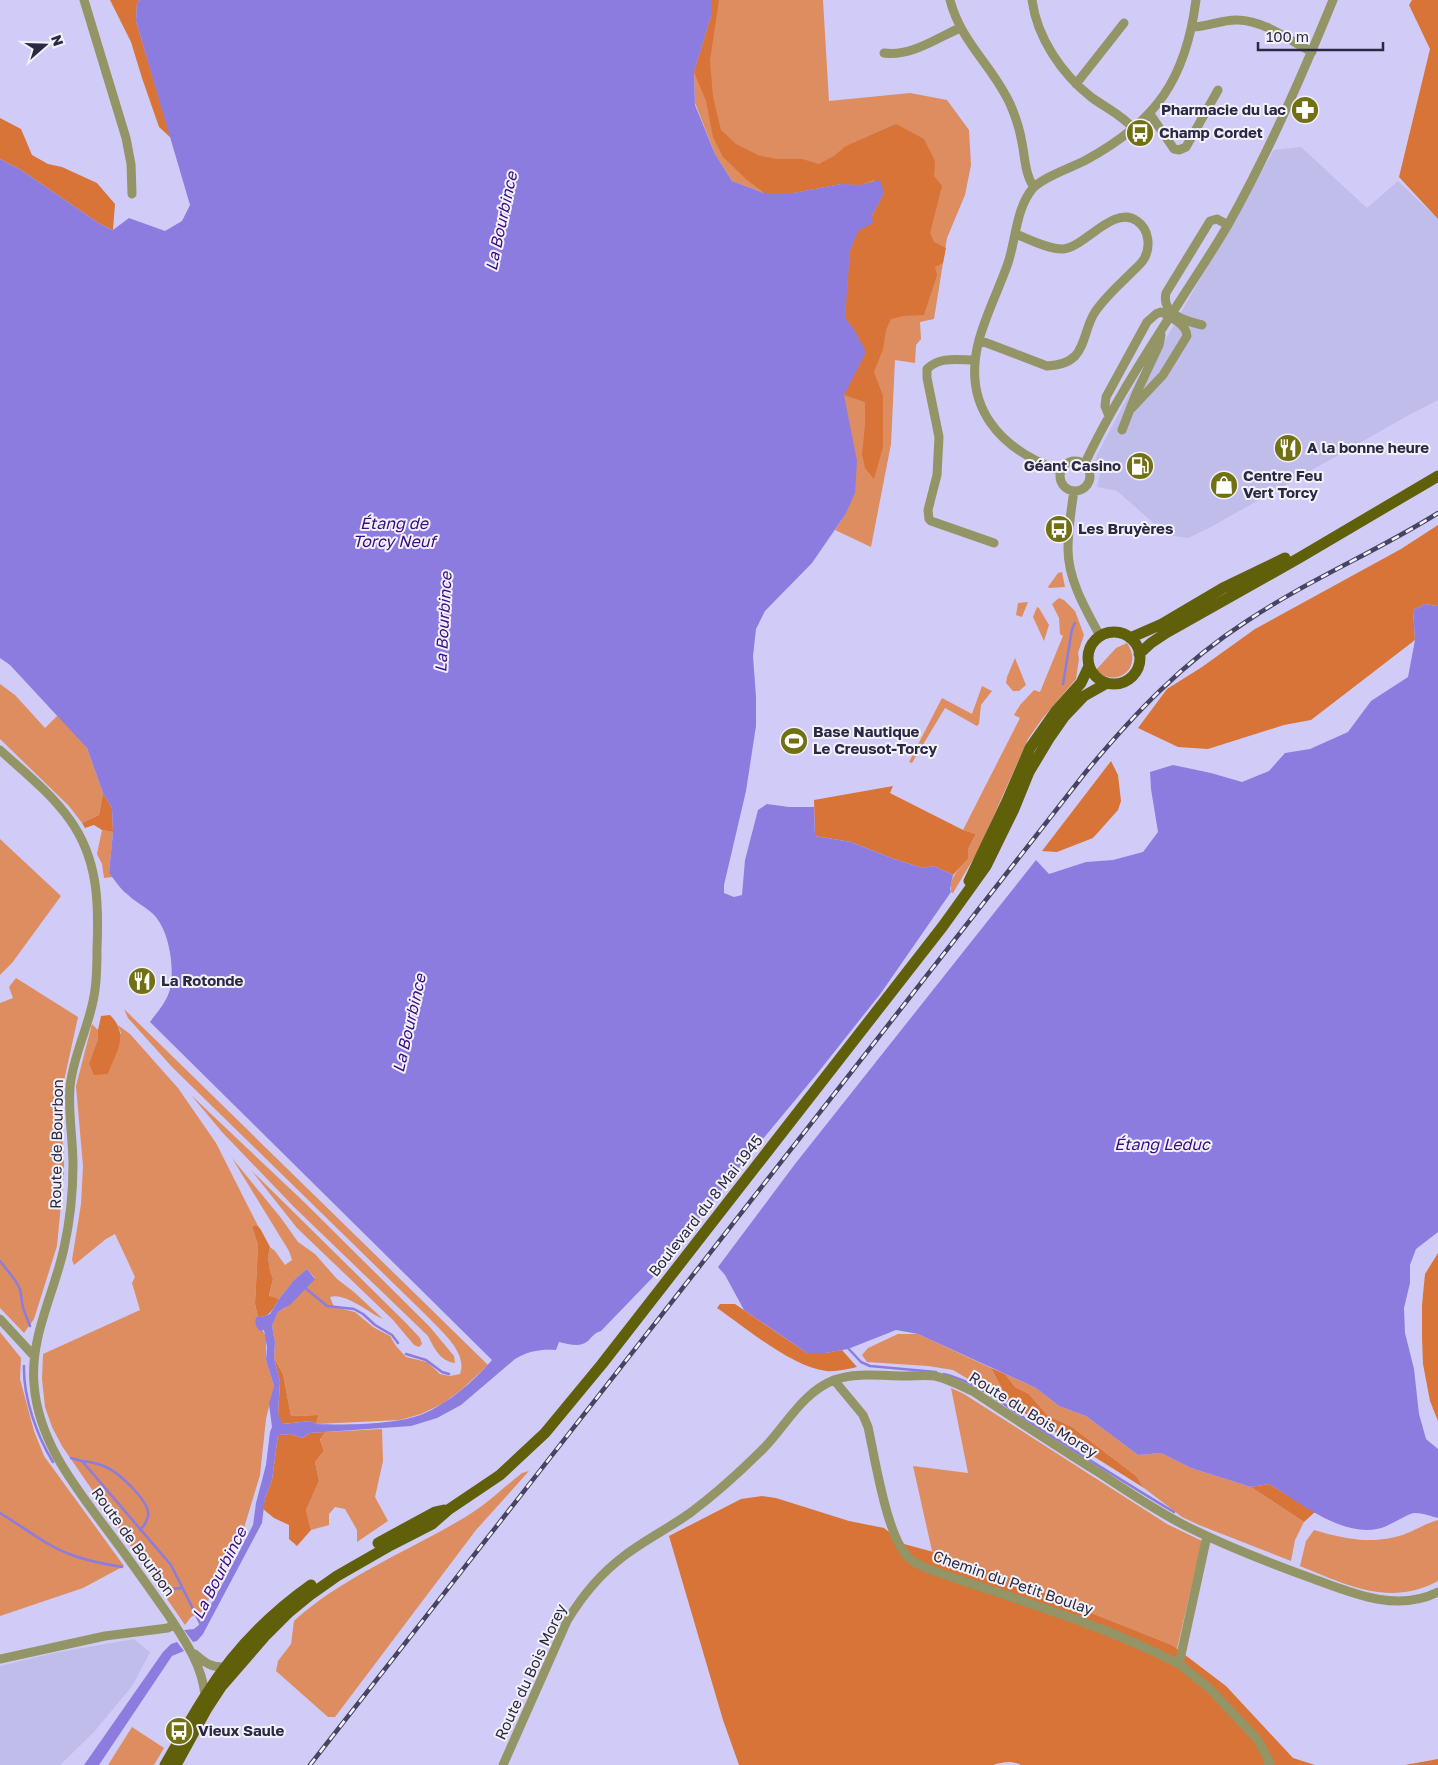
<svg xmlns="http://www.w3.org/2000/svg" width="1438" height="1765" viewBox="0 0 1438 1765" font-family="'Golos Text',sans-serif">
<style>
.built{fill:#c1bdeb}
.green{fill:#dd8d60}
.forest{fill:#d87437}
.water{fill:#8c7cdf}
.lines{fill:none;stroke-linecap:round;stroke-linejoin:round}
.stream{stroke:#8c7cdf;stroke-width:2.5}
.minor{stroke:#949566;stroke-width:9}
.major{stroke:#60600a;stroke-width:11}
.rail-casing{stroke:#474462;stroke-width:4.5}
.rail{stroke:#f2f1f9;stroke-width:2.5;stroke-dasharray:8;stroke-linecap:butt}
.minor-bridge{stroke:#949566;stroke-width:9}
.labels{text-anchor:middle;stroke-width:4;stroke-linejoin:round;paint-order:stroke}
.poi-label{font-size:15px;font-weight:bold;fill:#2b2843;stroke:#f2f1f9;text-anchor:start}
.street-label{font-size:15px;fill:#2b2843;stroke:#f2f1f9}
.water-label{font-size:16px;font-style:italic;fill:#3a0c86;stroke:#f2f1f9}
</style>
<rect width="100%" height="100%" fill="#d0ccf7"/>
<path class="built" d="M1301,147L1367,208L1398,181L1438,219V400L1409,415L1211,527L1188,538L1173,536L1158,527L1117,491L1097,487L1100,474L1094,464L1097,455L1137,379L1156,356L1274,150Z
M134,1639L150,1652L133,1685L94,1732L60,1765H0V1666L54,1653Z"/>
<path class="green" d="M711,0H823L829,101L910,93L947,100L969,130L971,165L965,195L947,238L934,319L920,322L921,339L916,345L915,363L895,360L891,444L871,547L835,530L845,515L841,184L793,193H764L732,181L715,154L695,103L694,72L711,16Z
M1062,572L1065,587L1049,588L1048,587L1058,573Z
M1059,598L1064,600L1075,611L1084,635L1078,653L1079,659L1076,679L1042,719L1028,739L978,851L953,893L951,892C949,877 959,869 968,859V849L976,834L963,830L1020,718L1014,715L1020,705L1034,690L1040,692L1063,636L1060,634L1059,618L1052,604Z
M1028,602L1022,617L1016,615L1018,603Z
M1037,607L1039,608L1049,625L1044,641L1033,617Z
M1127,643C1144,667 1117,690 1096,670L1116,648Z
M1015,658L1026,685L1019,691H1013L1006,683L1007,677Z
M0,684L15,695L45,728L58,715L87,748L103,793L99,815L82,823L69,806L0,739Z
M982,686L992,691L981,705L979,724L977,726L945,708L912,763L909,762L942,698L972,714Z
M102,830L113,832L109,873L113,877L104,878L102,864L97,854Z
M0,839L61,896L12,963L0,975Z
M16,978L78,1017L62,1090L57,1094L64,1153V1173L57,1246L34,1319L24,1333L0,1308V1003L13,998L9,987Z
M124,1009L488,1365L460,1391L442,1404L421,1414L400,1420L316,1424L317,1415L291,1416L283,1374L274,1358L275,1342L272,1326L278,1312L285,1308L315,1278L307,1269L294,1280L279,1299L269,1297L273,1279L270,1271L268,1257L270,1247L275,1251L285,1265L292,1260L289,1251L232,1158L281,1218L298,1242L315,1254L337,1279L354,1292L383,1319C369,1313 345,1292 330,1297L334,1307L355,1312L373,1327L390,1336L396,1346L406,1357L427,1362L440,1374L450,1376L460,1374C468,1353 442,1332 430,1319L173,1068L128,1018Z
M92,1024L98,1030V1039L89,1063L121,1033L118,1025L130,1034L178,1088L216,1143L258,1226L255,1225L252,1227L258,1245L255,1304L258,1317H256L266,1337V1360L274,1386L266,1419L260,1475L244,1528L219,1572L215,1587L203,1611L191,1617L185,1625L62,1446L52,1427L45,1407L42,1379L43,1354L140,1310L132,1283L135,1277L115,1234L106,1239L74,1265L72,1260L81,1204L83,1166L76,1086Z
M191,1095L303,1201L429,1326L454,1356L455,1363C440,1361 434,1348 428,1336L294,1207L222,1132Z
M251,1170L406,1323L420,1338L422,1344L419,1347L414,1345L393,1320L297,1228Z
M0,1332L21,1358L20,1379L34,1431L44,1456L124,1566L83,1588L0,1616Z
M898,1334H918L991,1368L1010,1404L953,1370L928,1366L867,1362L862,1355L868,1348Z
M1005,1374L1036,1388L1059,1406L1086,1416L1138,1455L1161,1453L1191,1468L1251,1487L1304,1522L1295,1540L1291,1561L1199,1525L1182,1517L1144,1488L1136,1476L1072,1427L1047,1415L1029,1394L1015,1387Z
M951,1388L964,1394L1167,1524L1202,1541L1177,1649L1172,1645L1094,1614L994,1571L962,1563L932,1551L913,1466L968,1473Z
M382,1429L383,1461L375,1497L388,1521L357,1542V1530L345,1509L335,1507L329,1514V1525L311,1530L306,1510L319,1481L315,1462L324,1451L320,1438L325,1432Z
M529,1471L476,1530L335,1717H328L276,1671L278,1661L291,1644L294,1621C342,1577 411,1550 467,1516C487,1504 504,1487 522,1473Z
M1438,1520V1581C1389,1607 1347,1585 1300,1566L1306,1541L1314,1530C1341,1538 1367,1544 1395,1537C1410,1534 1423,1524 1438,1520Z
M132,1727L164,1748L154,1765H108Z"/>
<path class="forest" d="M110,0H141L137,2L136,21L171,138L159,127L142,78L131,42Z
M711,0H719L710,60L713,97L721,130L736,144L760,156L777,159H802L819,164L834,156L846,146L896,124L924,139L935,161L934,176L942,186L930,233L934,242L946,248L943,263L935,267L937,275L924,315L903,316L891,319L886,330L883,349L874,372L883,396V447L874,479L865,468L862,454L865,426V402L844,395L866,352L855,331L845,318L850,251L858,231L872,217L884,193L874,180L860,185L841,184L793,193H764L746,179L723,157L713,137L706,101L694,72L711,16Z
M1412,0H1438V219L1399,177L1430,49L1409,5Z
M0,118L21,129L32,155L48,164L62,167L97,183L115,204L113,230L100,224L21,170L0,159Z
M1438,525V606L1425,604L1413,610L1415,640L1311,720L1284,725L1208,749L1178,747L1138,728L1167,689L1202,667L1255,629L1401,549Z
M1111,761L1118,775L1121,801L1118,810L1093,838L1057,852L1042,851Z
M893,786L890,793L963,830L976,834L968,849V859L953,875L934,866L923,868L894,859L851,842L815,836L814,800Z
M103,793L112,808L113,832L102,830L94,825L85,828L82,823L99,815Z
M110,1015C130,1035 116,1051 108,1074L94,1075L89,1063L98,1039V1030L101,1016Z
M255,1225L258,1226L261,1230L270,1247L268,1257L270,1271L273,1279L269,1296L279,1299C273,1308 271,1317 258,1317L255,1304L258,1245L252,1227Z
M1438,1253V1421L1430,1401L1423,1364L1422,1337V1305L1425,1274Z
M720,1304H735L807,1353H825L842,1350L857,1367C848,1369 836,1372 826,1371C792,1367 746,1328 717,1308Z
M274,1358L283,1374L291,1416L318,1415L316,1424L311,1421L281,1424L278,1414L280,1382Z
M991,1368L1005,1374L1015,1387L1029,1394L1047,1415L1072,1427L1136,1476L1144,1488L1010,1404Z
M325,1432L320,1439L324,1451L315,1462L319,1481L306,1510L311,1530L297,1546L289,1539V1525L274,1518L263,1509L265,1498L272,1480L278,1435L291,1434L302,1438L310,1433Z
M1269,1484L1315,1512L1304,1522L1251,1487Z
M762,1496L776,1498L849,1521L884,1528L904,1544L941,1554L962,1563L994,1571L1094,1614L1172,1645L1226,1686L1293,1758L1315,1765H1021C1012,1760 1002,1762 993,1765H739L723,1720L669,1536L741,1499Z
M1438,1759V1765H1405Z"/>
<path class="water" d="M141,0H711V16L694,72L695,105L715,154L732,181L764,193H793L841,184L860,185L880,180L884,193L872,216L873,223L858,231L850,251L845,318L855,331L866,352L844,395L857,461L855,493L845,515L812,563L765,611L756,629L753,656L756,697V726L746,791L724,885V893L734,897L742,895L745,860L758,810L767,804L789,807H814L815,836L851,842L894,859L923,868L934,866L953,875L950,889L951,892L881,993L816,1075L743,1163L657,1273L601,1331C594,1333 593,1336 588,1341C580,1348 569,1344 559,1342L556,1350C541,1349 528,1351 515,1359L461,1405L437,1418L411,1426L310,1433L302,1438L291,1434L278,1435L272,1480L265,1498L262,1523L203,1634L197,1641L193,1642L184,1630L194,1629L200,1624L223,1583L253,1525L256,1503L266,1465L270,1432L272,1427L269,1404L274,1386L266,1360L267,1347L264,1330L260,1331C255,1327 255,1323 256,1317H261L270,1314L279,1299L294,1280L307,1269L315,1279L291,1304L278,1312L272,1326L275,1342L274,1358L280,1382L278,1413L282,1424L311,1421L316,1424C345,1425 396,1425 423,1414C450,1402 473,1382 492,1360L150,1022C157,1012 167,1002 170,989C175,967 169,928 152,913C144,906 134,901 127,894C120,889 115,880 109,873L113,832L112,808L103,793L87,748L10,665L0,658V159L21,170L100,224L113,230L129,218L165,231L182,221L190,205L136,21L137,2Z
M1425,604L1438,606V1232L1416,1249L1410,1265V1283L1404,1308L1405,1333L1414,1369L1419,1414L1426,1439L1438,1449V1518C1431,1516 1422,1513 1415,1513C1408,1513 1389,1527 1377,1529C1340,1536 1299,1502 1269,1484L1251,1487L1191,1468L1161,1453L1138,1455L1086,1416L1059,1406L1036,1388L918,1334L896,1330L848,1349L825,1353H807L744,1310L725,1275L718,1267L795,1164L1036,860L1049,874L1086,862L1113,860L1143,852L1158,832L1151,789L1150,772L1173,765L1211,773L1242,782L1269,771L1285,753L1310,749L1348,732L1371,701L1408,677L1415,640L1413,610Z
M177,1642L184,1651L172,1656L99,1765H84L163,1652L171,1644Z"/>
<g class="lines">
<path class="stream" d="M1063,684L1072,629L1075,623
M0,1261L15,1280L20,1289L23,1308L30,1326
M304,1287L327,1306L354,1309L363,1314L375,1325L392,1335L398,1343
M847,1347L861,1362L870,1366L936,1372
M406,1354L426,1360L442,1372L449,1374
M24,1366C23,1397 37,1436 53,1462
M944,1374C977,1382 1006,1406 1034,1425C1080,1454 1127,1484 1174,1512
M71,1458L82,1461L171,1565L201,1625
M83,1461C91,1462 99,1464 106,1467C119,1473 151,1502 148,1516C147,1522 144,1526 140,1530
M0,1513C24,1527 46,1546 72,1555C87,1561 105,1564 122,1567
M157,1585L168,1589L182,1588"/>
<path class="minor" d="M84,0L126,138L131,164L132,194
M950,0C961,43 994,67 1011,106C1016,118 1020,130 1022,143C1025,157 1025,175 1034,187
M1032,0C1037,38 1062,74 1091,97C1106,108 1122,115 1134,129
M1193,27C1208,27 1223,19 1238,20C1265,21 1289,40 1312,52
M884,53C911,57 937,38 960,28
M1076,84L1124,23
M1150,114L1174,149L1179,150L1186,147L1218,90
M1178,304C1195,277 1213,251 1229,223C1269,152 1302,76 1333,0
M1202,325C1185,321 1161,314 1166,293L1210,221L1217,219L1228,225
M979,340L1047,366C1057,365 1067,364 1075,356C1085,346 1086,325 1095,312C1105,297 1119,285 1131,273C1136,268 1141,264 1144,259C1151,247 1149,229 1137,221C1114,204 1084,248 1063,249C1050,250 1028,239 1016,234
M975,360C958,360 940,356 927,369V378L939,437L937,475L928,510L929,519L931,521L994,543
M1109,416L1105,406L1106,397L1147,322L1156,314L1161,312C1171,317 1187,325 1187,336L1163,375L1131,409
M1122,430L1136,394L1159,345L1161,335
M1060 476a15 15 0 1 1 30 0a15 15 0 1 1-30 0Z
M1084,465C1108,414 1137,368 1167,321
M1061,471C1001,450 961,408 979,340C986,314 999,289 1008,263C1016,239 1016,208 1033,188C1045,176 1071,168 1086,160C1156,122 1186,79 1196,0
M1074,491C1071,510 1068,530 1068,549C1068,580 1086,610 1100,636
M0,750C24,772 51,793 70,820C98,859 99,903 97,949C97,965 97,981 94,996C89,1027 73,1055 70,1087C68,1113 73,1139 73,1165C73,1192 70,1221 64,1248C54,1294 30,1336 34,1384C38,1440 73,1484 105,1527C127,1556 148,1586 169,1616C185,1641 202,1665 205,1695
M0,1319L34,1356
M834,1380L863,1415L868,1427C875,1458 887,1540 910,1559C916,1564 924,1567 931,1570C1014,1599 1100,1623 1179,1664
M1207,1536L1179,1664L1209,1688L1258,1740L1270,1763L1268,1765
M195,1654C205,1663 212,1668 226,1667
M0,1659L105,1636L168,1628L174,1624
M503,1765L567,1621C582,1596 600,1574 624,1556C645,1540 669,1528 690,1513C717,1493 741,1471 764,1448C786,1425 803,1392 834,1380C856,1372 882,1376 905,1376C915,1376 926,1375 935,1376C949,1379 961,1386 974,1392C1015,1419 1056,1446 1098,1472C1125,1490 1153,1509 1182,1524C1223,1545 1267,1562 1311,1578C1352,1593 1396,1613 1438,1592"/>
<path class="major" d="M1088 658a26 26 0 1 1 52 0a26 26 0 1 1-52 0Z
M1130,638L1162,624L1223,588L1285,558
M1139,654L1151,643L1166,633L1299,558L1438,476
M969,881L1008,799L1030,748L1056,711L1081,683L1089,666
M378,1543L435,1512L444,1510
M165,1765C179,1742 191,1717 206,1695C233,1652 270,1614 311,1585
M176,1765L206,1710L221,1687L266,1635L288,1613L310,1595L337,1576L391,1545L432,1524L448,1510L500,1475L545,1433L602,1364L943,926L986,866L1014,809L1029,772L1050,737L1064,717L1084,696L1107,683"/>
<defs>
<path id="rail" d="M310,1765L1085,773C1134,714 1182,663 1247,621C1308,580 1376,552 1438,513"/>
</defs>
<use href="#rail" class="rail-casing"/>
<use href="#rail" class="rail"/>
<path class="minor-bridge" d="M1167,321L1178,304"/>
</g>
<defs>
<symbol id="pharmacy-disc" viewBox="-11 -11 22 22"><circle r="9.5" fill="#717114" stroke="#f2f1f9"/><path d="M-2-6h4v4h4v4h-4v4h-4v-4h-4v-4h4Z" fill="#fff"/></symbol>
<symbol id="bus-disc" viewBox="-11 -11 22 22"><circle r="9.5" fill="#717114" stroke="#f2f1f9"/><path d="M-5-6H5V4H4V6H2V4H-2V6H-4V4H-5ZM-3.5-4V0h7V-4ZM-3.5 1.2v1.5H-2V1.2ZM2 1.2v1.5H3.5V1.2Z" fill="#fff"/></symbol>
<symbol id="restaurant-disc" viewBox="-11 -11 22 22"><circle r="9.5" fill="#717114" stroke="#f2f1f9"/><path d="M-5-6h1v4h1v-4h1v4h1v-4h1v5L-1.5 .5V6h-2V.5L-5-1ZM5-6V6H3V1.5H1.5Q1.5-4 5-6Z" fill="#fff"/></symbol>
<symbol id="fuel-disc" viewBox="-11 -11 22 22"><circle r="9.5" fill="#717114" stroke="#f2f1f9"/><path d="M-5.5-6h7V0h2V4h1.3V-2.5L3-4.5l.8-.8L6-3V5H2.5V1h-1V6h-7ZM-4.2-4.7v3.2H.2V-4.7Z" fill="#fff"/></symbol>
<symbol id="shop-disc" viewBox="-11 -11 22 22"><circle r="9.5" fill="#717114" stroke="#f2f1f9"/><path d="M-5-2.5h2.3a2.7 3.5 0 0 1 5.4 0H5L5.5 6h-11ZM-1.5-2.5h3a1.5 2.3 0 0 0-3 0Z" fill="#fff"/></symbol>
<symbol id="stadium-disc" viewBox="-11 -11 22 22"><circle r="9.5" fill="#717114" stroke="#f2f1f9"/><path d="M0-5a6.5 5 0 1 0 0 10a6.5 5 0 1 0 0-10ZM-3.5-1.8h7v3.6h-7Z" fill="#fff"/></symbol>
</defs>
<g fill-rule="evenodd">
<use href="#pharmacy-disc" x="1289" y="94" width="32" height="32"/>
<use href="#bus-disc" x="1124" y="117" width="32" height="32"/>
<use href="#restaurant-disc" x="1272" y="432" width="32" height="32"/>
<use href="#fuel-disc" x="1124" y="450" width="32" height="32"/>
<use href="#shop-disc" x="1208" y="469" width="32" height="32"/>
<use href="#bus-disc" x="1043" y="513" width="32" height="32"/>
<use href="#stadium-disc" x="778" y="725" width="32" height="32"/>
<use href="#restaurant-disc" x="126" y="965" width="32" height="32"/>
<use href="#bus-disc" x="163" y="1715" width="32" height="32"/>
</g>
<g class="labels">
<g class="poi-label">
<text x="1286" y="115" text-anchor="end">Pharmacie du lac</text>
<text x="1159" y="138">Champ Cordet</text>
<text x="1307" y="453">A la bonne heure</text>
<text x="1121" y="471" text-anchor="end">Géant Casino</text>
<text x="1243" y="481">Centre Feu<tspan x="1243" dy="17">Vert Torcy</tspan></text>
<text x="1078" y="534">Les Bruyères</text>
<text x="813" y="737">Base Nautique<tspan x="813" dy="17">Le Creusot-Torcy</tspan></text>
<text x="161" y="986">La Rotonde</text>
<text x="198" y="1736">Vieux Saule</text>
</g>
<g class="street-label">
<text transform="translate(57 1144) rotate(-89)" y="5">Route de Bourbon</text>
<text transform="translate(706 1206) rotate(-52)" y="5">Boulevard du 8 Mai 1945</text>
<text transform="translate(1033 1415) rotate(32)" y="5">Route du Bois Morey</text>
<text transform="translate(133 1542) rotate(54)" y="5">Route de Bourbon</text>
<text transform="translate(1013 1583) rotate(19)" y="5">Chemin du Petit Boulay</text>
<text transform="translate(531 1672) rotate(-65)" y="5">Route du Bois Morey</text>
</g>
<g class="water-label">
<text transform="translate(501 221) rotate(-78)" y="6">La Bourbince</text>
<text x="394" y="529">Étang de<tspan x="394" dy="18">Torcy Neuf</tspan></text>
<text transform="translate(443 622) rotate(-87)" y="6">La Bourbince</text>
<text transform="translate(409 1023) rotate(-77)" y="6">La Bourbince</text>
<text x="1162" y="1150">Étang Leduc</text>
<text transform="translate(219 1573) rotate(-63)" y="6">La Bourbince</text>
</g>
</g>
<g transform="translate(45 45) rotate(70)" stroke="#f2f1f9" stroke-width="4" paint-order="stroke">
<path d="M0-4L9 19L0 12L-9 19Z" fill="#2b2843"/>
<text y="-8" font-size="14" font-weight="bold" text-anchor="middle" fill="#2b2843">N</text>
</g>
<path d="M1258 42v8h125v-8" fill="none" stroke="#2b2843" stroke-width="2.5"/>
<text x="1266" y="42" font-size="15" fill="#2b2843" stroke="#f2f1f9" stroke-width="4" paint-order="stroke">100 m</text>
</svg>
